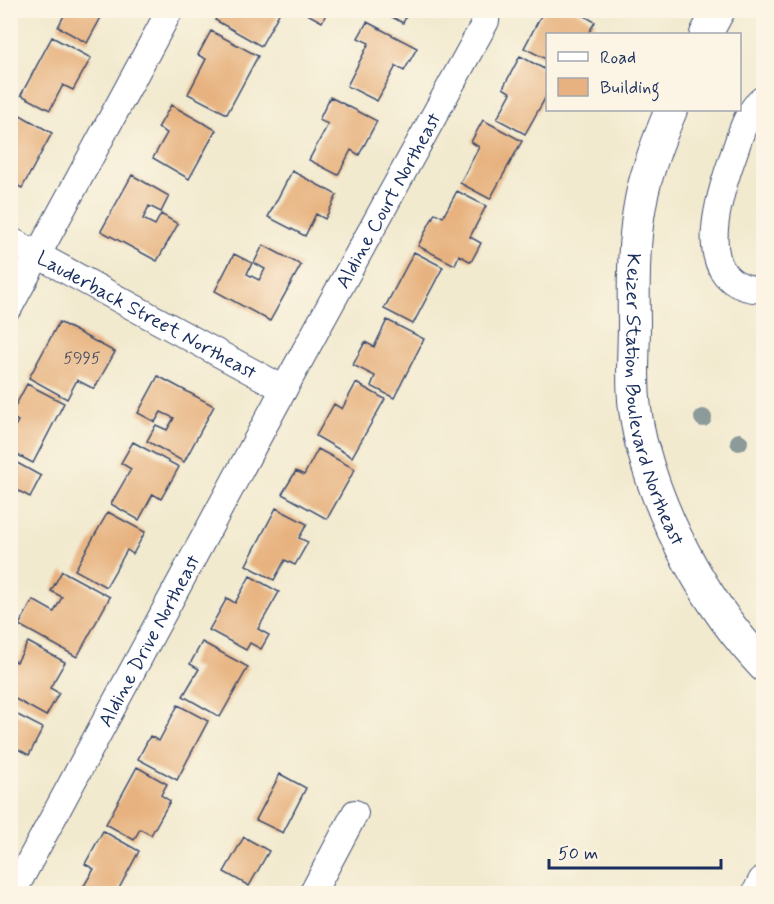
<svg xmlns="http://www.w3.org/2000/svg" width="774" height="904" viewBox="0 0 774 904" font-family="Mynerve,sans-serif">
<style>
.building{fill:#e7b27f}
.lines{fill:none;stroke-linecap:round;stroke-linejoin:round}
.minor-casing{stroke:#3b4b6f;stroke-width:28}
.major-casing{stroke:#3b4b6f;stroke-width:34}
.minor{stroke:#fff;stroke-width:26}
.major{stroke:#fff;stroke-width:32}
.tree{fill:#8c9b99}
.labels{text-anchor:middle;stroke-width:6;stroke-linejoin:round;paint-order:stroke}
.number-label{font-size:16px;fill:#4e5066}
.street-label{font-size:20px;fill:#1b2f5e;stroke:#fcf5e5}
</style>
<rect width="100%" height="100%" fill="#fcf5e5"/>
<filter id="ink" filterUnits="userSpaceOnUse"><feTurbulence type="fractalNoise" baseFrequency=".0167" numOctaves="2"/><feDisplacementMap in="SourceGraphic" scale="12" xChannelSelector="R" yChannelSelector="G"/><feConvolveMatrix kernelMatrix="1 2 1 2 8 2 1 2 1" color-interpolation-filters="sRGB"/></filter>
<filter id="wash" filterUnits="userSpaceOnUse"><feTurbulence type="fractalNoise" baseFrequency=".008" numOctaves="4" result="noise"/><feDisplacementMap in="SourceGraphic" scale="24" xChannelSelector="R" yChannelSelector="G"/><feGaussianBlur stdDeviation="1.35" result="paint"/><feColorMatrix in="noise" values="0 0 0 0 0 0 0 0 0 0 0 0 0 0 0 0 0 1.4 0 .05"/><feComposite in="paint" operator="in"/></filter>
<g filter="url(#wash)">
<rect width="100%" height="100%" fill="#f2eacf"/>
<g id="blocks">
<path class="building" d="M67,10H105L87,43L58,27Z
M221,10L242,12L281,10L261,46L215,20Z
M300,10H328L322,22Z
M379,10H409L403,23Z
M544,10H574L595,22L588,34H548V60L524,48Z
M367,22L417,48L404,71L396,66L377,101L347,86L369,43L358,38Z
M211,31L258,56L227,114L188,94L206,59L198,55Z
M52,37L91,58L73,90L63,85L50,110L21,95Z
M520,56L548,71V93L525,134L497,119L511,93L503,88Z
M330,97L377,121L359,155L351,150L338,175L309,160L328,124L319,120Z
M171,105L216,130L189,179L153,158L167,133L158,128Z
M15,112L52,133L22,188L10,182V144L16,135L10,132V120Z
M483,120L522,141L490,199L460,183L479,147L471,142Z
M292,171L337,195L325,219L316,214L305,236L268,217Z
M132,175L169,196L161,212L149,206L143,219L155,225L161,214L178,224L157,261L101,231Z
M457,191L486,206L470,237L481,243L471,262L459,255L455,265L418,246L435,213L443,217Z
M263,245L301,265L270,321L215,291L234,254L252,263L247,274L259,280L265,269L254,263Z
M414,252L443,267L413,324L384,309Z
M387,320L424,339L394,398L371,386L375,376L353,365L365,342L374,347Z
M59,322L115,352L94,389L77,380L67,399L29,378Z
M158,376L214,406L184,462L147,441L156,425L167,430L174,418L161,412L155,422L138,413Z
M356,383L385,399L352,457L316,436L334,404L342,409Z
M27,384L64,403L33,463L10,451V435L18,421L10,416Z
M133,442L179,467L161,499L153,494L139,520L111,504L131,469L121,463Z
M318,449L355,469L327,519L282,494L296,471L304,475Z
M10,459L41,476L30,497L17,490L10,502Z
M276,508L307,524L299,538L308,542L295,565L285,560L274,580L246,565Z
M108,512L145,532L133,554L127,550L106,587L75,570Z
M62,571L110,597L77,657L19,625L33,600L54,612L62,597L51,591Z
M250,576L279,592L258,629L269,635L261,649L250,643L246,650L209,630L227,598L235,603Z
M28,642L65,662L50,688L59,693L46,716L10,696V667L14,661L17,662Z
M202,642L248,667L220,717L183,696L199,669L190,664Z
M178,705L208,721L177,780L138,759L150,736L159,741Z
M10,711L43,728L29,755L10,745Z
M137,767L167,784L161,795L170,801L151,835L140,829L134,840L106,824Z
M280,774L306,788L283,833L256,820Z
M103,831L139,851L116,894H79L94,869L85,864Z
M244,837L269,851L249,886L224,872Z"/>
</g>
</g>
<g filter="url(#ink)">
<use href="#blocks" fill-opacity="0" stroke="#3b4b6f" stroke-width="1.5"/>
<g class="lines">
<defs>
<g id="minor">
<path d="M764,98C745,111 740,138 732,159C717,202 690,288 764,290"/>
<path id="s1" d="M10,240L284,389"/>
<path d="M10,306L170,10"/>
<path id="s2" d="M12,894L284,389L486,21L487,10"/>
<path d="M312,894L355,813"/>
</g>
<g id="major">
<path d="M706,34L719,10"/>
<path id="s3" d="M671,110C663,129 655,149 649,169C633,216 633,274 634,323C634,351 631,381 635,409C637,422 639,437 643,449C664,527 709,608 764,666"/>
<path d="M758,894L764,882"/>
</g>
</defs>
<use href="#minor" class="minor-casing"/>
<use href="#major" class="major-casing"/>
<use href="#minor" class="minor"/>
<use href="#major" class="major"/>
</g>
<g class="tree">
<circle cx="703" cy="418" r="9"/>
<circle cx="739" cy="442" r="9"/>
</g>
</g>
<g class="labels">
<g class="number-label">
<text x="82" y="363">5995</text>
</g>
<g class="street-label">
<text dy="7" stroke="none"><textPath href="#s2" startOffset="789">Aldine Court Northeast</textPath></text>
<text dy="7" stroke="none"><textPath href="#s1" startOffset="156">Lauderback Street Northeast</textPath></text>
<text dy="7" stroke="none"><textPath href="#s3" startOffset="298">Keizer Station Boulevard Northeast</textPath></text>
<text dy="7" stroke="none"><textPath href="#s2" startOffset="288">Aldine Drive Northeast</textPath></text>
</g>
</g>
<rect width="774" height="904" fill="none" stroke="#fcf5e5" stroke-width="36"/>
<rect x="546" y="33" width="195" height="78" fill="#fcf5e5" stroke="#a2a6af" stroke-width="1.5"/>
<rect x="558" y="52" width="30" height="9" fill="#ffffff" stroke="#a2a6af" stroke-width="1.5"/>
<text x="600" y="63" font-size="18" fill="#1b2f5e">Road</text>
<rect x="558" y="78" width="30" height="18" fill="#e7b27f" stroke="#a2a6af" stroke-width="1.5"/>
<text x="600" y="93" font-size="18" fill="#1b2f5e">Building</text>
<path d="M549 859v9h172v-9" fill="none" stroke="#1b2f5e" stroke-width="3"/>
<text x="558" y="859" font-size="18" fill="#1b2f5e" stroke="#fcf5e5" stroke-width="4.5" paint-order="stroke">50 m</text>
</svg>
